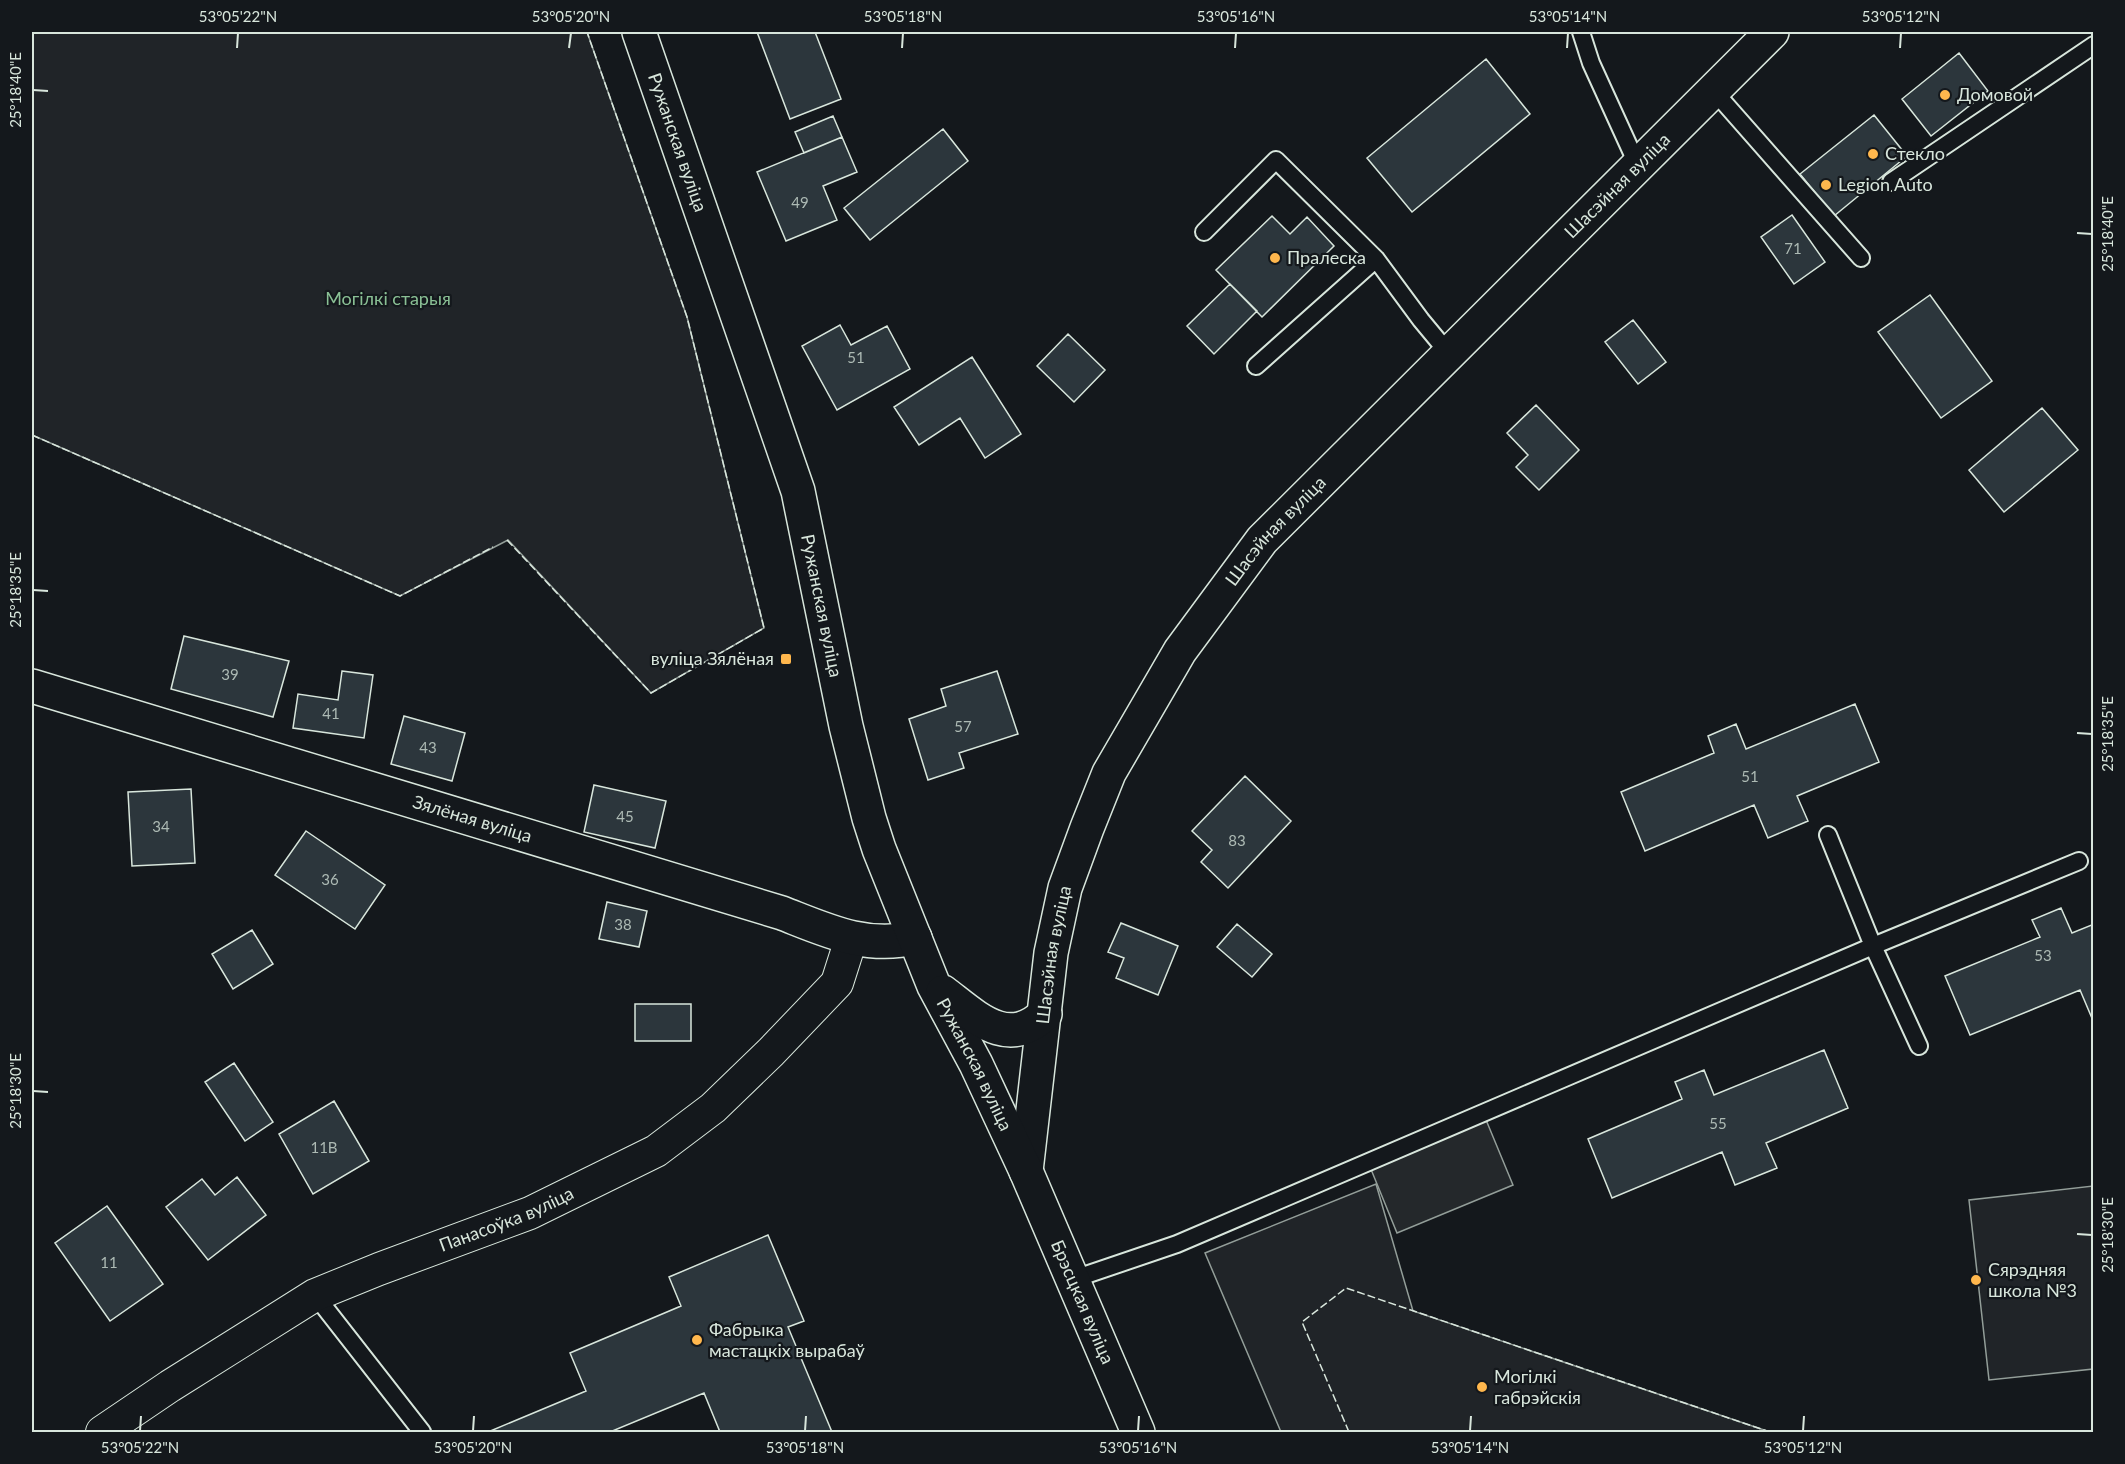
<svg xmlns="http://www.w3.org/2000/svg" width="2125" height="1464" viewBox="0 0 2125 1464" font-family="Lato,sans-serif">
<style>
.green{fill:#202428;stroke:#939e99;stroke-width:1.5}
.parking{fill:#24282b;stroke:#939e99;stroke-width:1.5}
.building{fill:#2c363c;stroke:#d8e6dc;stroke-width:1.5}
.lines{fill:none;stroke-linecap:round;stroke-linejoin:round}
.lane-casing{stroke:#d8e6dc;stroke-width:20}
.street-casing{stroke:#d8e6dc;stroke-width:34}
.secondary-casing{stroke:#d8e6dc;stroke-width:36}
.primary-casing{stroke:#d8e6dc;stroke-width:36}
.lane{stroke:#14181c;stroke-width:16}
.street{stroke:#14181c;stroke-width:32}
.secondary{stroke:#14181c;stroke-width:33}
.primary{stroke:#14181c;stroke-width:33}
.fence{stroke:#d8e6dc;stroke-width:1.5;stroke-dasharray:8 3;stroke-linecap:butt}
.ticks{fill:none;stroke:#d8e6dc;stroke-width:2}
.poi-dot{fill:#ffb74d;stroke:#14181c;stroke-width:2}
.labels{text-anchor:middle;stroke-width:4.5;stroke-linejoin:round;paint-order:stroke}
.number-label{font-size:15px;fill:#adbab4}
.poi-label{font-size:18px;fill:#d8e6dc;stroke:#14181c;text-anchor:start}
.street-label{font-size:18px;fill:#d8e6dc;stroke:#14181c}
.park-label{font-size:18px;fill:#8ac095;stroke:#14181c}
.neatline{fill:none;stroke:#d8e6dc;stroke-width:2}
.ticks-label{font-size:15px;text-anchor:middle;fill:#d8e6dc}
</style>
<rect width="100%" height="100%" fill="#14181c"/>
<path class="green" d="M32,32H587L687,317L764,628L651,693L508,540L400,596L32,435Z
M1376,1184L1413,1311L1770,1432H1281L1205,1253Z
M2093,1186V1369L1989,1380L1969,1200Z"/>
<path class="parking" d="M1484,1115L1513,1185L1397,1233L1368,1162Z"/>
<path class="building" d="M757,32H815L841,99L790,119Z
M1959,53L1988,91L1931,136L1902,99Z
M1486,59L1530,114L1412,212L1367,158Z
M1874,115L1907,156L1834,216L1800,174Z
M833,116L842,137L804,153L795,132Z
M943,129L968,161L870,240L844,208Z
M842,137L857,172L823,186L837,220L786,241L757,172Z
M1792,215L1825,262L1794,284L1761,237Z
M1272,216L1290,234L1307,217L1334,246L1262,317L1216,270Z
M1230,284L1257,311L1214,354L1187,326Z
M1930,295L1992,381L1941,418L1878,332Z
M1633,320L1666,362L1638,384L1605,342Z
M840,325L851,345L887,326L910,369L837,410L802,346Z
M1068,334L1105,370L1074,402L1037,366Z
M972,357L1021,434L985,458L960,418L919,445L894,407Z
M1536,405L1579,450L1539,490L1516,467L1528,455L1507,433Z
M2042,408L2078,450L2004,512L1969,470Z
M184,636L289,661L273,717L171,689Z
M342,671L373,675L364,738L293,728L298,694L338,700Z
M997,671L1018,734L959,753L964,768L928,780L909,719L946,706L941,689Z
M1855,704L1879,762L1797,796L1808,821L1768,838L1754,805L1645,851L1621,792L1714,753L1708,736L1736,724L1746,749Z
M404,716L465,733L452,781L391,764Z
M1245,776L1291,821L1228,888L1201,862L1212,850L1192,831Z
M594,785L666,801L655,848L584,832Z
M191,789L195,863L132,866L128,792Z
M306,831L385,885L355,929L275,875Z
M607,902L647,911L639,947L599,939Z
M2061,908L2072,933L2094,924V1023L2080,990L1970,1035L1945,976L2040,937L2032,920Z
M1121,923L1178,946L1158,995L1116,978L1124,958L1108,952Z
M1237,924L1272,954L1252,977L1217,947Z
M252,930L273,964L233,989L212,954Z
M635,1004H691V1041H635Z
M1824,1050L1848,1108L1766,1143L1777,1168L1735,1185L1722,1152L1612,1198L1588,1139L1682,1099L1675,1082L1704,1070L1714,1095Z
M234,1063L273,1122L245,1141L205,1082Z
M334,1101L369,1161L313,1194L279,1134Z
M237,1177L266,1215L208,1260L166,1207L202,1179L215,1195Z
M107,1206L163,1284L110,1321L55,1243Z
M768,1235L804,1321L788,1327L832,1432H720L704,1393L610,1432H488L586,1391L570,1353L681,1306L669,1277Z"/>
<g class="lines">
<defs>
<path id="lane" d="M1581,32L1591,63L1638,166
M1713,90L1861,258
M1891,182L2094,45
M1204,232L1276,160L1376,259
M1256,366L1376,259L1421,320L1450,355
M1828,835L1873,946L1919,1046
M1071,1280L1177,1244L1873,946L2079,861
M315,1295L422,1432"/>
<g id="street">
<path id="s1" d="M102,1432L170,1386L315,1295L379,1269L530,1213L656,1151L713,1108L771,1052L837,983L851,939"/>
</g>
<g id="secondary">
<path id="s2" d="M32,686L782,913C828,931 865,949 915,938"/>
<path id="s3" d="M1026,1171L1051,953L1065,888L1087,828L1109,773L1180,651L1262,540L1772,32"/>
</g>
<g id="primary">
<path id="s4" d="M639,32L798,491L846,726L869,818L879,849L934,986L976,1064L1026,1171L1138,1432"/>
<path d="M943,992C976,1017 1007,1050 1045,1014"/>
</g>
</defs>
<use href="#lane" class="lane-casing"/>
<use href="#street" class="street-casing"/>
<use href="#secondary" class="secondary-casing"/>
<use href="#primary" class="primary-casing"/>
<use href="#lane" class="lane"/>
<use href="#street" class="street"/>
<use href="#secondary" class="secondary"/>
<use href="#primary" class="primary"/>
<path class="fence" d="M32,435L400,596L493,547
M507,540L651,693L764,628L687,317L587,32
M1349,1432L1302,1322L1346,1288L1770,1432"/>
</g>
<path class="ticks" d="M237,48L238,33M569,48L571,33M902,48L903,33M1235,48L1236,33M1567,48L1568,33M1900,48L1901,33M33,90L48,91M2077,233L2092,234M33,590L48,591M2077,733L2092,734M33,1091L48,1092M2077,1234L2092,1235M140,1431L141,1416M473,1431L474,1416M805,1431L806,1416M1138,1431L1139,1416M1470,1431L1471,1416M1803,1431L1804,1416"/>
<g class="poi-dot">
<circle cx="1945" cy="95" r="6"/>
<circle cx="1873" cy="154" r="6"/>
<circle cx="1826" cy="185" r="6"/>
<circle cx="1275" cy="258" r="6"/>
<rect x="780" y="653" width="12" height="12" rx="3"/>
<circle cx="1976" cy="1280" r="6"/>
<circle cx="697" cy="1340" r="6"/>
<circle cx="1482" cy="1387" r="6"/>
</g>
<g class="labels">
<g class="number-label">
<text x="800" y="208">49</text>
<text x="1793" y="254">71</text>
<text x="856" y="363">51</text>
<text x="230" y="680">39</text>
<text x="331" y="719">41</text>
<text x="963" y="732">57</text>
<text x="428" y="753">43</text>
<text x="1750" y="782">51</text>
<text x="625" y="822">45</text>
<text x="161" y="832">34</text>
<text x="1237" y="846">83</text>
<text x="330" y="885">36</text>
<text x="623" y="930">38</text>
<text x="2043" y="961">53</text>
<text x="1718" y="1129">55</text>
<text x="324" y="1153">11В</text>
<text x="109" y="1268">11</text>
</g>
<g class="poi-label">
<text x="1957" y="101">Домовой</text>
<text x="1885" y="160">Стекло</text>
<text x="1838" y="191">Legion Auto</text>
<text x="1287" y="264">Пралеска</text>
<text x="774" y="665" text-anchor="end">вуліца Зялёная</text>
<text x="1988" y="1276">Сярэдняя<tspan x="1988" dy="21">школа №3</tspan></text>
<text x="709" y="1336">Фабрыка<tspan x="709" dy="21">мастацкіх вырабаў</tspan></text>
<text x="1494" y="1383">Могілкі<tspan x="1494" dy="21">габрэйскія</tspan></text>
</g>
<g class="street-label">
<text dy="6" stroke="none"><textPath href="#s4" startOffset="117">Ружанская вуліца</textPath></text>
<text dy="6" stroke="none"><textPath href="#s3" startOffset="1190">Шасэйная вуліца</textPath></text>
<text dy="6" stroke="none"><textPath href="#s3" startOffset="704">Шасэйная вуліца</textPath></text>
<text dy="6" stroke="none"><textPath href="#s4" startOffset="603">Ружанская вуліца</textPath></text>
<text dy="6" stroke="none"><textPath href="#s2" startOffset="460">Зялёная вуліца</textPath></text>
<text dy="6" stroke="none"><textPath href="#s3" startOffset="218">Шасэйная вуліца</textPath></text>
<text dy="6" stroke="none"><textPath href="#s4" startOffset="1089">Ружанская вуліца</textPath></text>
<text dy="6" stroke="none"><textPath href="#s1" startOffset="459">Панасоўка вуліца</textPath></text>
<text dy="6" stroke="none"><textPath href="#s4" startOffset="1350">Брэсцкая вуліца</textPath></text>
</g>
<g class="park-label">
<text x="388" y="305">Могілкі старыя</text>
</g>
</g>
<rect width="2125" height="1464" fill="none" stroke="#14181c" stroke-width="66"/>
<rect x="33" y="33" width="2059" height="1398" class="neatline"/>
<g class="ticks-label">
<text x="238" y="22">53°05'22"N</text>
<text x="571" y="22">53°05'20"N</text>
<text x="903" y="22">53°05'18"N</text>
<text x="1236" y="22">53°05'16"N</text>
<text x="1568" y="22">53°05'14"N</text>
<text x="1901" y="22">53°05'12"N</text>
<text transform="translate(16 90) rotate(-90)" y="5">25°18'40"E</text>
<text transform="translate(2108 234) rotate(-90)" y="5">25°18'40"E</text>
<text transform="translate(16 590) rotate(-90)" y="5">25°18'35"E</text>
<text transform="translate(2108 734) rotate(-90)" y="5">25°18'35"E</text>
<text transform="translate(16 1091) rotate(-90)" y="5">25°18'30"E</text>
<text transform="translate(2108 1235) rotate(-90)" y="5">25°18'30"E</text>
<text x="140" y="1453">53°05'22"N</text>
<text x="473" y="1453">53°05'20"N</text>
<text x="805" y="1453">53°05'18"N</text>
<text x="1138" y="1453">53°05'16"N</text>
<text x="1470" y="1453">53°05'14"N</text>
<text x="1803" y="1453">53°05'12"N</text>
</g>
</svg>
